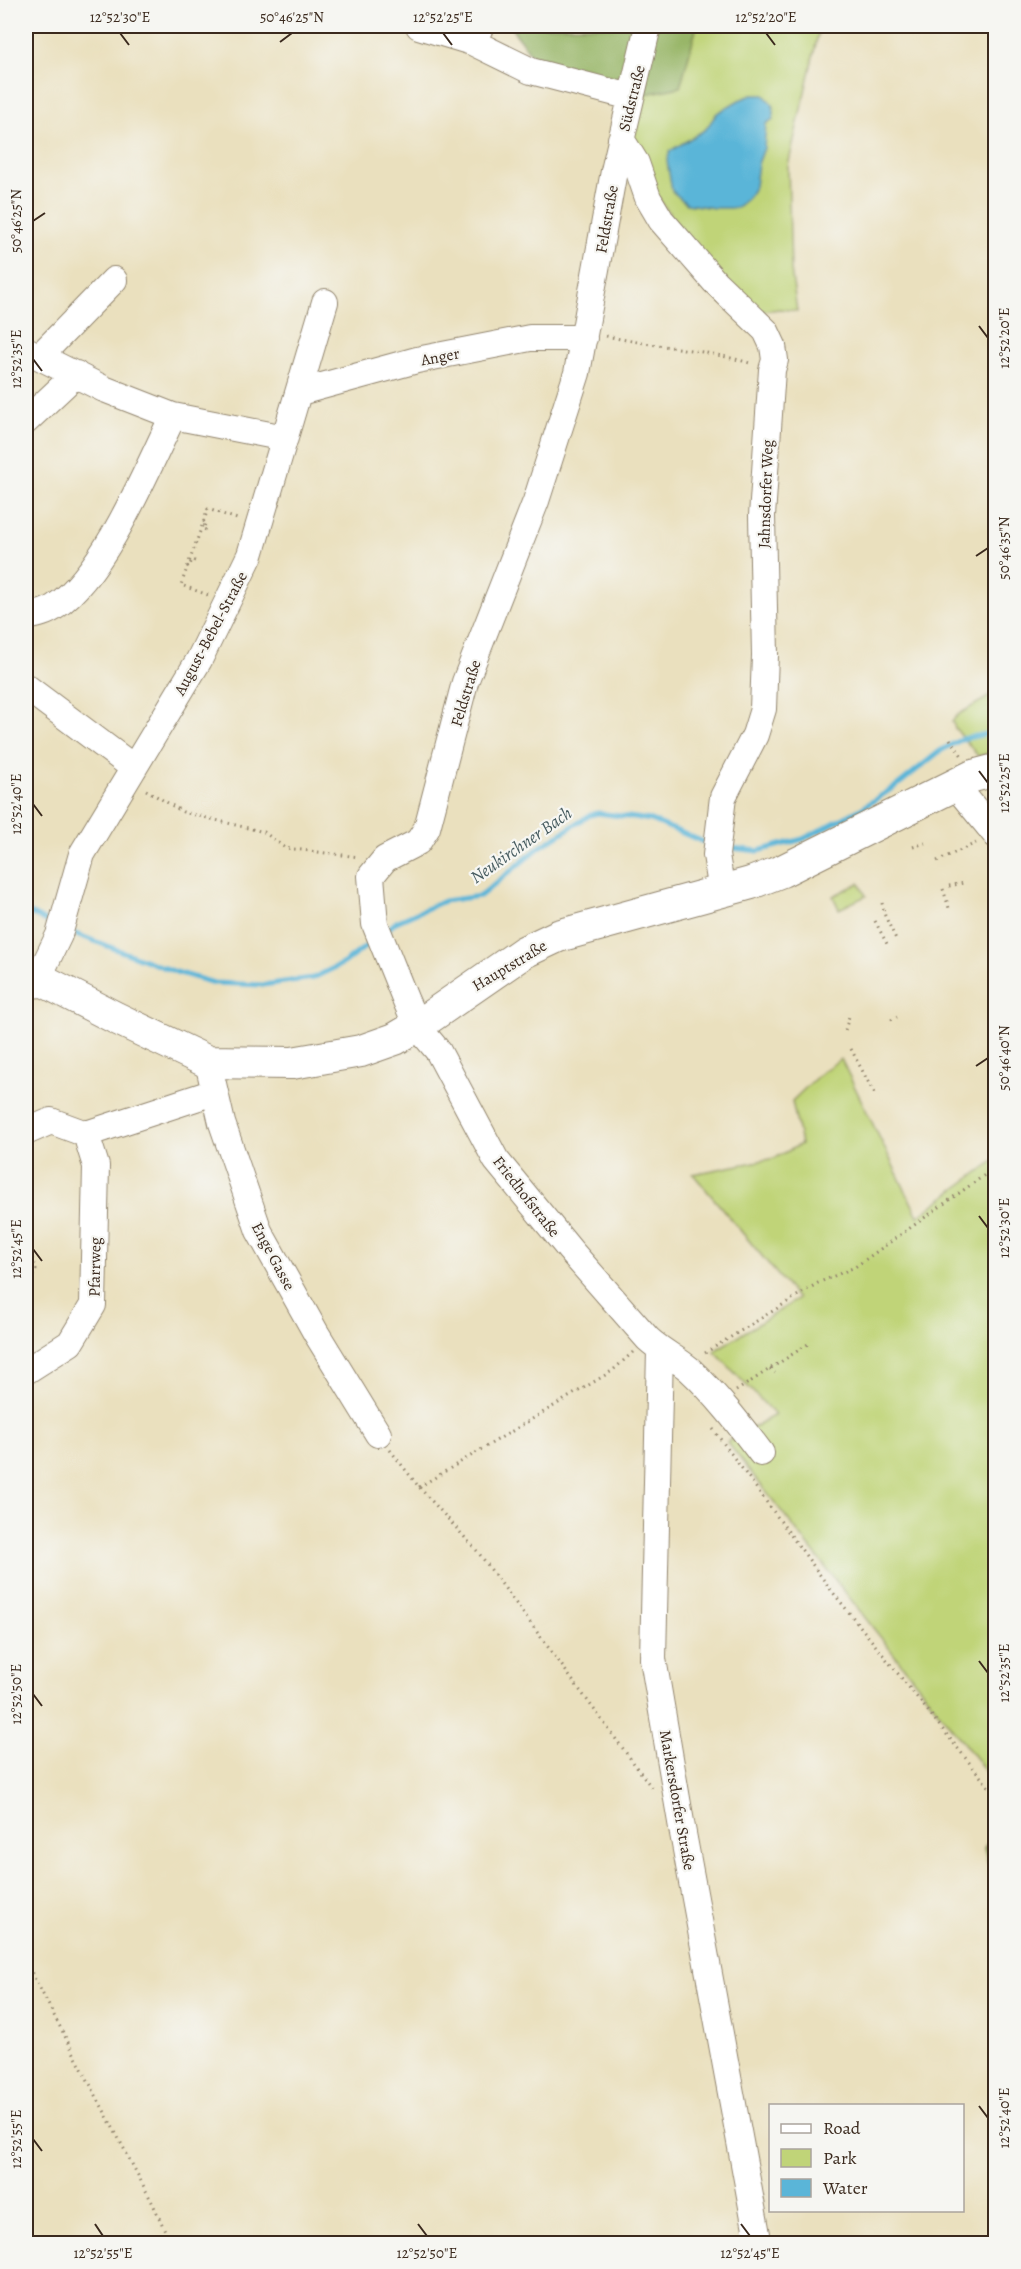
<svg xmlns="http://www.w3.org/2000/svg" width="1021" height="2269" viewBox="0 0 1021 2269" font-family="Alegreya,serif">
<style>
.green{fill:#c0d478;stroke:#7e7f4b;stroke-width:1.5}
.forest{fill:#98b668;stroke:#6a7043;stroke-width:1.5}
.water{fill:#5ab5d8;stroke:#4a707b;stroke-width:1.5}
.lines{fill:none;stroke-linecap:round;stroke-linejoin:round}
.stream{stroke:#5ab5d8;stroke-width:5}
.minor-casing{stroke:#92856e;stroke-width:28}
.major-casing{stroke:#92856e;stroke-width:34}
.path{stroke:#92856e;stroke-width:3;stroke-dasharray:1.5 4.5;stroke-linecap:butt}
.minor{stroke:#fff;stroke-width:26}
.major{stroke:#fff;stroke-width:32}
.ticks{fill:none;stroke:#3b2a1e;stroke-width:2}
.labels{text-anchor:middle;stroke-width:4.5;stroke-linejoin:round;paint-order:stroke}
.street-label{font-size:16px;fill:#3b2a1e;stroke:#f6f6f2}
.water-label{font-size:18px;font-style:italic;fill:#465b5f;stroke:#f6f6f2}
.neatline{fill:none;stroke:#3b2a1e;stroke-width:2}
.ticks-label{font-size:15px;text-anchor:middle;fill:#3b2a1e}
</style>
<rect width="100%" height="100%" fill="#f6f6f2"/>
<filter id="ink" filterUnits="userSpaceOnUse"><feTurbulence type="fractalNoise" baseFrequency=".0167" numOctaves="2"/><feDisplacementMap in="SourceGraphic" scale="12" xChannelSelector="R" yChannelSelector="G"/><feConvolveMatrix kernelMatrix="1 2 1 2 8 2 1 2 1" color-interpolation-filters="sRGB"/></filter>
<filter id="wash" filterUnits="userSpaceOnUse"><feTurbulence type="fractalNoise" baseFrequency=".008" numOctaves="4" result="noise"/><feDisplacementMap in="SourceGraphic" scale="24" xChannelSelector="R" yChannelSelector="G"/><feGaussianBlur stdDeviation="1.35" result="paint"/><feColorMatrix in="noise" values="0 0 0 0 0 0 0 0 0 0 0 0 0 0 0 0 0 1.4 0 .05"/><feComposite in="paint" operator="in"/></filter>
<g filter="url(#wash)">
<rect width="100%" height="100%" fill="#eae0be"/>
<path class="green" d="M653,26H820L788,166L791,270L797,311L780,309L754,312L700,257L633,162L630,119Z
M995,693V752L978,756L955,728L952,721L959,714Z
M859,883L866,896L839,909L833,896Z
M841,1059L918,1216L995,1160V1783L727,1442L775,1415L714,1351L798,1299L693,1174L775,1158L801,1144L792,1101L823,1071Z"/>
<path class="forest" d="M510,26H697L680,87L631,97L534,59Z
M995,1833V1871L989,1866L984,1848Z"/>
<path class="water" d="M752,95H764L773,105V119L766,124L764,148L758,164L755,186L747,199L736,208H714L687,204L672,191L667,161L670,151L706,129L717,113L739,100Z"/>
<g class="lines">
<path class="stream" d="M723,847L758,851L803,839L859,810L899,784L940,751L962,739L996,732
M26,911L54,925
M68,931L176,972L214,983L263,985L313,978L344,963L374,940
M386,931L396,922L444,901L480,896L540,847L590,815L598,813L651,820L711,845"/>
</g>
</g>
<g filter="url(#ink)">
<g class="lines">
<defs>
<path id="minor" d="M419,26L472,42
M481,26L472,42L531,71L631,97
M648,26L614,171L577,373L536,501L465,682L427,828L418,842L385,859L371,876L375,924L406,1001L417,1026L438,1051L496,1160L570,1250L648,1339C661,1351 676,1358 689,1369C716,1394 739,1424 761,1453
M621,139L636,163L648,198L661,220L715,282L766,331L773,346L775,360L772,370L762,516L765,655L763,709L755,735L723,797L716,855L722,892
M26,350L104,389L173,416L285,438
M40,356L114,280
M300,392L417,360L530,338H584
M26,421L76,374
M26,617C36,615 47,613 56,606C106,571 146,471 173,416
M26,687L134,768
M955,785L996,835
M44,981V966L59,935L82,854L199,660L250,555L325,302
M208,1062L222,1123L259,1231L316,1333L378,1434
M26,1132L51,1121L86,1134L214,1092
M660,1350L653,1659L682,1828L757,2234L754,2244
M26,1371L70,1343L93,1305L96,1166L86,1134"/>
<path id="major" d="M26,982L44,981L116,1018L208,1062L292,1063L361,1051L395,1039L417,1026L524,952L558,936L751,883L782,871L973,776L996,770"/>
</defs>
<use href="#minor" class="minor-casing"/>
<use href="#major" class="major-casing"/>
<path class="path" d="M606,336C656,347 705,349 753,364
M203,521L206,522L203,529L206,530
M187,566L189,567L192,560L195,561
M208,595L181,585L208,509L240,520
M950,739L962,756
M146,790L183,812L264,832L285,848L359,857
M913,847L925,843
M937,861L976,843
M949,886L964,883
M943,889L949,908
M882,903L885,916L896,939
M875,921L887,944
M891,1020L897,1017
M845,1030L850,1013
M851,1049L874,1093L876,1090
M26,1241L36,1270L26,1288
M705,1353L818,1283L855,1267L996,1167
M770,1369L775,1373
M736,1391L808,1344
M713,1429L831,1590L996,1796
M390,1450L419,1487L478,1552L652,1788
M419,1487L612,1371L633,1352
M26,1962L153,2204L171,2244"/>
<use href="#minor" class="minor"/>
<use href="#major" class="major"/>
</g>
</g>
<path class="ticks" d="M120,33L129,45M443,33L452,45M766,33L775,45M280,42L292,33M33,221L45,213M979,326L988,338M33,359L42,371M976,556L988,548M979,771L988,783M33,804L42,816M976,1066L988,1058M979,1216L988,1228M33,1249L42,1261M979,1661L988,1673M33,1694L42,1706M979,2106L988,2118M33,2139L42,2151M95,2224L103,2236M418,2224L427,2236M741,2224L750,2236"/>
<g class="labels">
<g class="street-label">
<text transform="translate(631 98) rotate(-76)" y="6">Südstraße</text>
<text transform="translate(606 219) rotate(-80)" y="6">Feldstraße</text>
<text transform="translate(440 356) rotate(-11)" y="6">Anger</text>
<text transform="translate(765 494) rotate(-88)" y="6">Jahnsdorfer Weg</text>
<text transform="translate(210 633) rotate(-62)" y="6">August-Bebel-Straße</text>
<text transform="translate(465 693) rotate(-73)" y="6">Feldstraße</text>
<text transform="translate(509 965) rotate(-31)" y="6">Hauptstraße</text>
<text transform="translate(527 1196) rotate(52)" y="6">Friedhofstraße</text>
<text transform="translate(274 1256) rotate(62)" y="6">Enge Gasse</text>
<text transform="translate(94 1267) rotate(-89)" y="6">Pfarrweg</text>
<text transform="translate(678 1800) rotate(80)" y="6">Markersdorfer Straße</text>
</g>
<g class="water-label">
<text transform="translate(521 845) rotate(-35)" y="6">Neukirchner Bach</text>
</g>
</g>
<rect width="1021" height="2269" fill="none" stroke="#f6f6f2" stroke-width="66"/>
<rect x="769" y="2104" width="195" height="108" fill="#f6f6f2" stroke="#aba49d" stroke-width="1.5"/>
<rect x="781" y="2124" width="30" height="9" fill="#ffffff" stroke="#aba49d" stroke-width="1.5"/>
<text x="823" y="2134" font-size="18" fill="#3b2a1e">Road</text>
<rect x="781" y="2149" width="30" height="18" fill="#c0d478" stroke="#aba49d" stroke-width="1.5"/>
<text x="823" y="2164" font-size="18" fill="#3b2a1e">Park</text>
<rect x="781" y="2179" width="30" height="18" fill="#5ab5d8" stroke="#aba49d" stroke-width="1.5"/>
<text x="823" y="2194" font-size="18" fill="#3b2a1e">Water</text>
<rect x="33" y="33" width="955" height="2203" class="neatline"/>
<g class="ticks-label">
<text x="120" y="22">12°52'30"E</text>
<text x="292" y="22">50°46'25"N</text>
<text x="443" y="22">12°52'25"E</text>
<text x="766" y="22">12°52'20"E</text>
<text transform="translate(16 221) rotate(-90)" y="5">50°46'25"N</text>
<text transform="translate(1004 338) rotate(-90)" y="5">12°52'20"E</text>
<text transform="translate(16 359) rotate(-90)" y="5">12°52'35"E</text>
<text transform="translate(1004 548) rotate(-90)" y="5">50°46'35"N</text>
<text transform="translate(1004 783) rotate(-90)" y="5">12°52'25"E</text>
<text transform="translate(16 804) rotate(-90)" y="5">12°52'40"E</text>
<text transform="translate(1004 1058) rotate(-90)" y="5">50°46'40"N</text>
<text transform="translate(1004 1228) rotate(-90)" y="5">12°52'30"E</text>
<text transform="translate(16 1249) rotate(-90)" y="5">12°52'45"E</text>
<text transform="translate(1004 1673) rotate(-90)" y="5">12°52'35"E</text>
<text transform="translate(16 1694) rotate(-90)" y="5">12°52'50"E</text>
<text transform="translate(1004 2118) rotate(-90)" y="5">12°52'40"E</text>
<text transform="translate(16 2139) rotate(-90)" y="5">12°52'55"E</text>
<text x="103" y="2258">12°52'55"E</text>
<text x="427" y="2258">12°52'50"E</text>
<text x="750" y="2258">12°52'45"E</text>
</g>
</svg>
